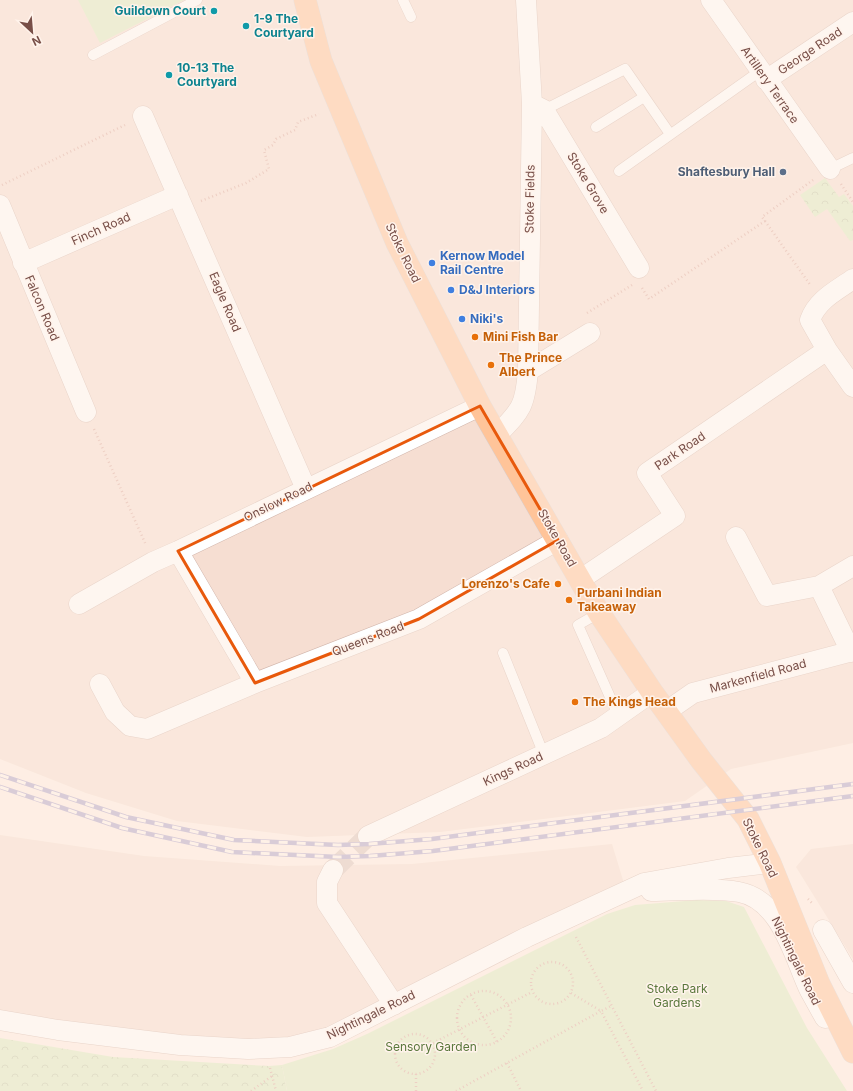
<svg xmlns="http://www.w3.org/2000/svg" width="853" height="1091" viewBox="0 0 853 1091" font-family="Inter,sans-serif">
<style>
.residential{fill:#f6ded2}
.park{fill:url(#park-crowns)}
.garden{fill:#dcecc1}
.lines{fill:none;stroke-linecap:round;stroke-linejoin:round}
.street-tunnel{stroke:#dcc6bd;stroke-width:20;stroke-dasharray:20 10;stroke-linecap:butt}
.lane-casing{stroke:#d2b6ac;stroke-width:11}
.street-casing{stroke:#d2b6ac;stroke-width:21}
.primary-casing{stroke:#d9cecc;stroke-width:23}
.path{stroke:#daa89d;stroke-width:2.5;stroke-dasharray:1 3;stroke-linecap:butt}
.lane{stroke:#fff;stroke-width:10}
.street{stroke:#fff;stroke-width:20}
.primary{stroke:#ffc499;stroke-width:22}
.rail-casing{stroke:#aea2c8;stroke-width:4.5}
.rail{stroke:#fff3eb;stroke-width:3;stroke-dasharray:9;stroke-linecap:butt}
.marked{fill:none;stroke:#e8590c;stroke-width:3;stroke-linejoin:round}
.culture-dot{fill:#0f9aa8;stroke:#fff3eb;stroke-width:1.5}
.service-dot{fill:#5c6f8a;stroke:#fff3eb;stroke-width:1.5}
.shop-dot{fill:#3f7fe0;stroke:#fff3eb;stroke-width:1.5}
.food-dot{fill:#e8710a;stroke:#fff3eb;stroke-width:1.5}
.labels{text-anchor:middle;stroke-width:3;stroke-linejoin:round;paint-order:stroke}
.culture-label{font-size:12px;font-weight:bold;fill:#0d838f;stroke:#fff3eb;text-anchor:start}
.street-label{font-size:12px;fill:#784f48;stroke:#fff3eb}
.service-label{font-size:12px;font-weight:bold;fill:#4e5e75;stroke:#fff3eb;text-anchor:end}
.shop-label{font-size:12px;font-weight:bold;fill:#366cbe;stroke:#fff3eb;text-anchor:start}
.food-label{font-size:12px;font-weight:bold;fill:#c56008;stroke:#fff3eb;text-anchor:start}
.park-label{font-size:12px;fill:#5a783c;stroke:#fff3eb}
</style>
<defs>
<pattern id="park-crowns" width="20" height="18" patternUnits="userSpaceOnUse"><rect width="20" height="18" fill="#dcecc1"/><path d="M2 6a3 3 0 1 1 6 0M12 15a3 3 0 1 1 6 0" fill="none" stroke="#c0cca7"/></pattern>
</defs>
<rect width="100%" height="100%" fill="#feeee4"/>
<path class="residential" d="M0,0H853V743L731,769L685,801L440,832L307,837L177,821L86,793L0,759Z
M0,835L144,856L280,866L412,864L612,844L626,890L290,1047L0,1020Z
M853,844V959L796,867L811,849Z"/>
<path class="park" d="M825,178L839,197L844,194L853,206V240L850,241L827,209L815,217L800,195Z
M0,1038L113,1057L269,1066L282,1065L287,1091H0Z"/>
<path class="garden" d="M78,0H184L100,43Z
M697,900L726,901L744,907L807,1028L847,1091H287L282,1065L333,1049L367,1034L607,914L635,905Z"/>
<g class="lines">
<path class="street-tunnel" d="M333,870L368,836"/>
<defs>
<path id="lane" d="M403,0L411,17
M93,55L197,0
M544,110L625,69L670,134
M596,127L644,97
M830,169L853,158
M619,171L760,71
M599,613L578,625L618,715
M503,653L544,755"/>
<path id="street" d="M711,0L830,169
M766,80L853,22
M532,104L544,110L639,268
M143,116L306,489
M0,205L86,412
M23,263L178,195
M827,350L853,387
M528,371L590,333
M497,435C521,410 525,407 528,371L532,104L526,0
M736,537L767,596L819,586L853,566
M178,551L255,683
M581,579L675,516L647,473L827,350L810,320C817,300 836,291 853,279
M819,586L851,652
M79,604L153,562L178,551L480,406
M100,684L115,712L130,726L147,729L255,683L419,619L558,540
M667,711L693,693L853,651
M368,836L601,728L652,692
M333,870L327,882V903L394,1005
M651,891C679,891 711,887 739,892C782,900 794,958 810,991C815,1000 820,1009 825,1018
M823,930L853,983
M0,1020L58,1030L180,1045L248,1049L290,1047L330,1037L527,937L644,883L728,868L770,863"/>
<path id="primary" d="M305,0L321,61L397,243L480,406L599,613L652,692L701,760L748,819L770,863L819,984L853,1052"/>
</defs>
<use href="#lane" class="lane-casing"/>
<use href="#street" class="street-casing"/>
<use href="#primary" class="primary-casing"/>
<path class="path" d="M841,184L853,202
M2,185L125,125
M201,201L246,183L269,169L264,150L273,145L276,139L295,130L298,122L319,114
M765,221L811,286
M642,288L649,299L765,221L762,217L813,180
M587,313L632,285
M94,429L146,545
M808,899L812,903
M576,937L656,1091
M531 983a21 21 0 1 1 42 0a21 21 0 1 1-42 0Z
M457 1018a27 27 0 1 1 54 0a27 27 0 1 1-54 0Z
M571,993L601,1011L611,1006
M471,995L497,1042
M395 1054a20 20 0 1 1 40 0a20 20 0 1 1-40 0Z
M433,1043L532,992
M507,1063L521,1091
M270,1068L276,1091
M416,1074V1091
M251,1091L272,1076
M456,1091L601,1011L643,1091"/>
<use href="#lane" class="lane"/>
<use href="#street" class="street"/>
<use href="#primary" class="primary"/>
<defs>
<path id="rail" d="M0,775L126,817L234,840L338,845L369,844L432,839L853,784
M0,787L122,828L232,852L338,857L370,856L433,851L853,796"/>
</defs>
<use href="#rail" class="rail-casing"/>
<use href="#rail" class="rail"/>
</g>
<path d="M0 0H853V1091H0ZM480,406L558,540L419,619L255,683L178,551Z" fill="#feeee4" fill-opacity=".55" fill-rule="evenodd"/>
<path class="marked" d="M480,406L558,540L419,619L255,683L178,551Z"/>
<g class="culture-dot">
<circle cx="214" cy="11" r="4"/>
<circle cx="246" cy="26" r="4"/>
<circle cx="169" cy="75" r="4"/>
</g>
<circle class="service-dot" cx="783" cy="172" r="4"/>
<g class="shop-dot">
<circle cx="432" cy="263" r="4"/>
<circle cx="451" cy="290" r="4"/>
<circle cx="462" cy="319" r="4"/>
</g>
<g class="food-dot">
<circle cx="475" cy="337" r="4"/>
<circle cx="491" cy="365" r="4"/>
<circle cx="558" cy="584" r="4"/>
<circle cx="569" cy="600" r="4"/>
<circle cx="575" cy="702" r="4"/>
</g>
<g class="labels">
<g class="culture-label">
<text x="206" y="15" text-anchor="end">Guildown Court</text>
<text x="254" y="23">1-9 The<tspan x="254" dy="14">Courtyard</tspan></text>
<text x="177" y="72">10-13 The<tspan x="177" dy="14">Courtyard</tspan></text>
</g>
<g class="street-label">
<text transform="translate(810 51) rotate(-34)" y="4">George Road</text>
<text transform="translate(770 85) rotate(55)" y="4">Artillery Terrace</text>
<text transform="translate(588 183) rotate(59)" y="4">Stoke Grove</text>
<text transform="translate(530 199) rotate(-89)" y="4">Stoke Fields</text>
<text transform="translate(101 229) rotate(-24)" y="4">Finch Road</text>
<text transform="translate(403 253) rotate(64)" y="4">Stoke Road</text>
<text transform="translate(225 302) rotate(67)" y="4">Eagle Road</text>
<text transform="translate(42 308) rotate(67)" y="4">Falcon Road</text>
<text transform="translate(680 451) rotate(-34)" y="4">Park Road</text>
<text transform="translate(278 502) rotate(-26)" y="4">Onslow Road</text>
<text transform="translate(557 538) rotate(60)" y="4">Stoke Road</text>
<text transform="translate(368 639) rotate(-21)" y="4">Queens Road</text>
<text transform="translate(758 676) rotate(-15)" y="4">Markenfield Road</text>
<text transform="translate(513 769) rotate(-25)" y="4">Kings Road</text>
<text transform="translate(760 848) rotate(64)" y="4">Stoke Road</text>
<text transform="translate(796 961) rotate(64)" y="4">Nightingale Road</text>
<text transform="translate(371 1015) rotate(-26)" y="4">Nightingale Road</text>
</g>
<g class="service-label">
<text x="775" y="176">Shaftesbury Hall</text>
</g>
<g class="shop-label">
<text x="440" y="260">Kernow Model<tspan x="440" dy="14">Rail Centre</tspan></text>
<text x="459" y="294">D&amp;J Interiors</text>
<text x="470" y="323">Niki's</text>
</g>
<g class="food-label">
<text x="483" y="341">Mini Fish Bar</text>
<text x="499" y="362">The Prince<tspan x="499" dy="14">Albert</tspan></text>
<text x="550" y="588" text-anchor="end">Lorenzo's Cafe</text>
<text x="577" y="597">Purbani Indian<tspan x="577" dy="14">Takeaway</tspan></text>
<text x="583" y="706">The Kings Head</text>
</g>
<g class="park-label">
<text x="677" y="993">Stoke Park<tspan x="677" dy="14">Gardens</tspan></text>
<text x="431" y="1051">Sensory Garden</text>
</g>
</g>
<g transform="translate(32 32) rotate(154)" stroke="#fff3eb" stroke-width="3" paint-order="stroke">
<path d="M0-3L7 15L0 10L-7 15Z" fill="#784f48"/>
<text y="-6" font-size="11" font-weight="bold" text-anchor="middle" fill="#784f48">N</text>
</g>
</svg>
